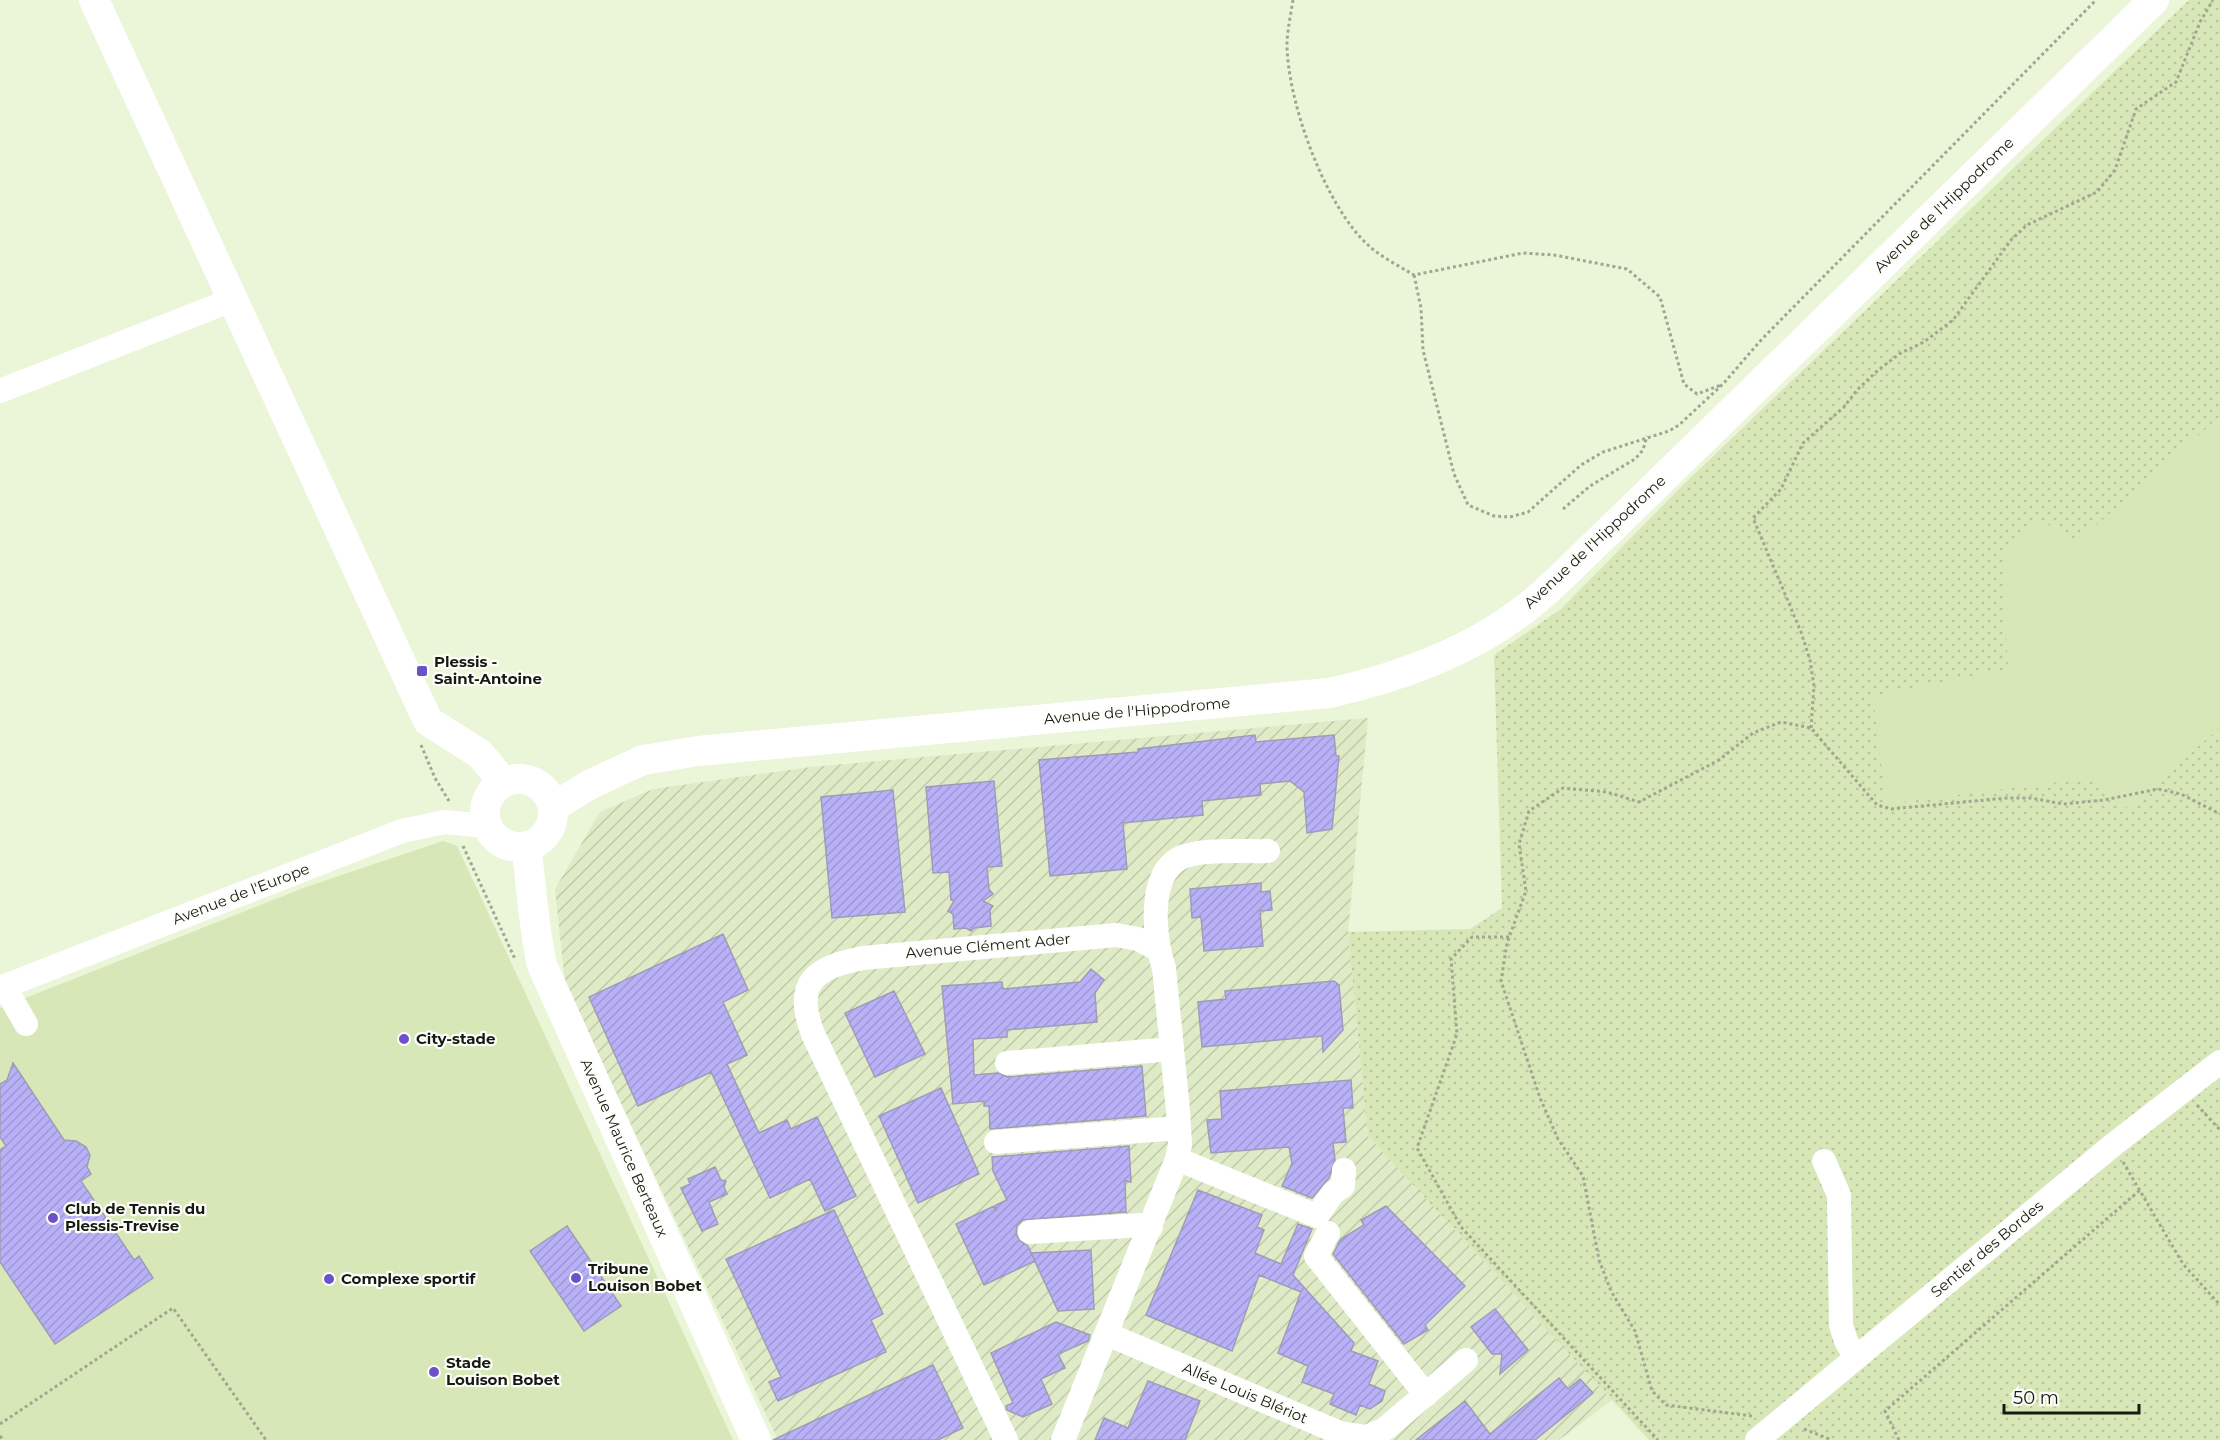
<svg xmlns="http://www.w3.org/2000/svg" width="2220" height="1440" viewBox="0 0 2220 1440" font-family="Montserrat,sans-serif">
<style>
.industrial{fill:url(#industrial-furrows)}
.grass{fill:url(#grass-dots)}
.garden{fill:#d8e7b7}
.building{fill:url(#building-hatch);stroke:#9e9cb7;stroke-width:1.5}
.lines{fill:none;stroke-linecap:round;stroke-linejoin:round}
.path{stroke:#a0a791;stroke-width:3;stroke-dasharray:3 3;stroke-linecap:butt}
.minor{stroke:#fff;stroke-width:24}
.major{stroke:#fff;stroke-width:30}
.poi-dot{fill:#6d51ca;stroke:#fcfef9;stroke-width:2}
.labels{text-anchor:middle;stroke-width:4.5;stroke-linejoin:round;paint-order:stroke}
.street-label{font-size:15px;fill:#171a10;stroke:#fcfef9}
.poi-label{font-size:15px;font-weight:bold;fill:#171a10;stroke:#fcfef9;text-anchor:start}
</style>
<defs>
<pattern id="industrial-furrows" width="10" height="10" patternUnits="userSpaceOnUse" patternTransform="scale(1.5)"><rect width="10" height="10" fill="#dfebc7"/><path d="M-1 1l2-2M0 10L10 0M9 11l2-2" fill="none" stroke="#bfc9aa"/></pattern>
<pattern id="grass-dots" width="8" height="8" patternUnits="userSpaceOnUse" patternTransform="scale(1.5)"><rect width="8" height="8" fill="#d8e7b7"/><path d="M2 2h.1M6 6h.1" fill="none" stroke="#b9c69c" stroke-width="1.8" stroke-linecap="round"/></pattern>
<pattern id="building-hatch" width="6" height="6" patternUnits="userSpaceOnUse" patternTransform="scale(1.5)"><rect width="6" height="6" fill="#b9b1f8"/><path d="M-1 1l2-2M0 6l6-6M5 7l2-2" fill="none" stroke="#9e98d4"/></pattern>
</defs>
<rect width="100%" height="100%" fill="#ebf5d8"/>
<path class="industrial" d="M1368,718L1348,932L1368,1136L1612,1400L1559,1440H778L565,983L555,889L600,812L653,789L811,767Z"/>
<path class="grass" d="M2189,0H2220V1440H1649L1368,1136L1348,932L1470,929L1502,908L1494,655L1561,609L1682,486Z"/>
<path class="garden" d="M2220,416V727L2129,809L2090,778L1886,804L1873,696L2008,669L2002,550L2040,518L2074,545Z
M443,841L457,846L733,1440H0V1008L306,887Z"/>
<path class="building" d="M1255,735L1256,742L1334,735L1336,756H1339L1332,829L1307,833L1304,792L1290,781L1260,784L1261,795L1202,801L1203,815L1123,823L1127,869L1050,876L1039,760L1138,752V749Z
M994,781L1002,866L987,867L989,889L993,894L983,901L993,906L990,910L991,926L974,928L971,931L966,928L954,929L953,914L948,911L954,901L951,900L949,872L933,873L926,787Z
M893,790L905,912L832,918L821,797Z
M1261,883V892L1270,891L1272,910L1260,911L1263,946L1204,951L1201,917L1192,918L1190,889Z
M723,934L748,990L723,1002L747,1055L727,1064L759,1133L787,1120L791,1129L817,1117L856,1196L825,1211L810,1179L770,1198L711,1072L638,1106L589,997Z
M1091,969L1104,980L1095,993L1097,1022L1007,1030V1037L973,1039L974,1075L998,1073L1008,1077L1142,1066L1146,1116L990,1129L989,1106H984V1101L953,1104L942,986L1002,982L1003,989L1080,982Z
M1334,981L1339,985L1343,1030L1323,1052L1322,1036L1202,1047L1198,1002L1226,999L1225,991Z
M894,991L925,1054L875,1077L845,1013Z
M13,1063L64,1140L76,1141L86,1147L90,1155L87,1167L91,1174L81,1181L134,1260L139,1256L153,1278L55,1344L0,1262V1150L6,1146L0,1137V1084L7,1080Z
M1351,1080L1353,1108H1343L1346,1142L1333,1143L1335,1160L1329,1178L1312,1198L1282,1186L1292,1163L1289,1147L1211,1153L1207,1120L1222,1119L1220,1091Z
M941,1088L979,1174L918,1203L879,1116Z
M1129,1146L1131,1182L1125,1181L1126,1212L1023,1220L1017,1226L1016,1233L1019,1240L1028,1246L1035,1261L984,1285L956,1224L994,1206L996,1211V1205L1007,1200L993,1171L992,1157Z
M715,1167L721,1180L726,1181L724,1187L727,1194L709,1202L718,1224L702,1231L681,1188L690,1184L688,1179Z
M1198,1190L1262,1215L1257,1227L1264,1230L1255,1253L1281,1264L1298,1224L1312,1229L1293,1275L1354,1343L1351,1351L1378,1361L1369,1384L1385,1391L1382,1401L1370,1409L1360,1405L1356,1415L1330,1404L1334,1394L1302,1382L1308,1366L1278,1353L1301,1292L1259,1275L1232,1351L1146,1315Z
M1386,1206L1465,1286L1425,1325L1428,1330L1404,1344L1333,1254L1341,1239L1364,1225L1361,1220Z
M834,1210L883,1314L871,1320L886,1352L778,1401L769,1382L781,1377L726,1259Z
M567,1226L621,1306L584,1331L530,1251Z
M1091,1250L1094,1309L1058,1311L1031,1253Z
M1495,1309L1528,1350L1500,1374L1502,1354H1492L1471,1327Z
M1056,1322L1090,1335L1088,1341L1058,1354L1065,1368L1041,1379L1052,1404L1023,1417L1007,1410L1006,1406L1013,1403L991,1353Z
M933,1365L963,1428L938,1440H773Z
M1559,1378L1568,1389L1580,1379L1593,1393L1535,1440H1416L1465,1401L1490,1434Z
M1148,1381L1200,1401L1185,1440H1095L1104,1418L1128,1428Z"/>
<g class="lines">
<path class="path" d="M1293,0C1291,13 1288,27 1287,41C1286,99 1325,206 1368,245C1381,257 1399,266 1414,275L1523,253L1554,255L1627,269L1660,297L1684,384L1697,394L1721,385
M1414,275L1421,308L1423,350L1454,474L1468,505L1494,516L1510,517L1528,512L1581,465L1603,452L1669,431L1679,425L1723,384L1762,339L2096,0
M1563,509L1590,486L1635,459L1643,450L1647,436
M1811,728L1814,686L1810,660L1801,632L1753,518L1781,489L1803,443L1844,407L1857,390L1876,372L1899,354L1924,342L1953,320L2011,240L2027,225L2097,192L2115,170L2136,109L2176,82L2200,22L2213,0
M421,745L435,778L449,801
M463,846L515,959
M1509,937H1472L1451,959L1457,1034L1417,1148L1461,1227L1658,1440
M2197,1105L2220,1130
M2123,1162L2183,1264L2220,1305
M1752,1416L1666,1405L1652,1391L1635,1331L1611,1291L1599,1260L1583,1176L1558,1139L1540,1098L1501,981L1507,943L1526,891L1519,844L1529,811L1563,788L1607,792L1639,802L1719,760L1753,733L1781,722L1811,728L1877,805L1891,809L2006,798H2031L2063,804L2104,800L2158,789L2181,794L2220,814
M0,1424L173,1308L266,1440
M1804,1429L1832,1440
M0,1436L3,1440
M1899,1440L1885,1411L2140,1190"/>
<path class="minor" d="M0,391L232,300
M4,986L26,1024
M0,988L402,831L445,822L486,826
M1007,1063L1172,1049
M996,1142L1179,1128
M1177,1159L1317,1216L1333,1193L1343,1186L1344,1170
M1824,1161L1839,1195L1841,1325L1846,1341L1856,1358
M1030,1232L1142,1225L1151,1227
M1328,1233L1316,1256L1426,1395
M1107,1334L1340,1433L1366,1437L1385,1429L1466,1360
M1006,1440L813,1034C793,983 815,967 863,958L1116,935L1138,939L1157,949
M1063,1440L1177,1159L1180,1145L1178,1110L1164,968C1154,939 1147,875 1180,858C1200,848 1245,852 1268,851
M1757,1440L2113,1145L2220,1062"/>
<path class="major" d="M94,0L428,721L480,754L503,782
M485 813a34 34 0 1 1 68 0a34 34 0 1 1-68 0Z
M553,807L591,784L643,760L698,751L1329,693C1397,678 1470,652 1526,608C1556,585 1582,556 1610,530L2154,0
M526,847C532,888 533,924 542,965L756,1440"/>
</g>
<g class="poi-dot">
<rect x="416" y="665" width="12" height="12" rx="3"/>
<circle cx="404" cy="1039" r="6"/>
<circle cx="53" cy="1218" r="6"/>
<circle cx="576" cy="1278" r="6"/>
<circle cx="329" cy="1279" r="6"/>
<circle cx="434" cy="1372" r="6"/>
</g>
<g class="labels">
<g class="street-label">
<text transform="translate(1944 205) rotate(-44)" y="5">Avenue de l'Hippodrome</text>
<text transform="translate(1595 542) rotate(-43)" y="5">Avenue de l'Hippodrome</text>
<text transform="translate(1137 711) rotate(-5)" y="5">Avenue de l'Hippodrome</text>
<text transform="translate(241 894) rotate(-21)" y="5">Avenue de l'Europe</text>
<text transform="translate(988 946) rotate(-5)" y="5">Avenue Clément Ader</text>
<text transform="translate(624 1148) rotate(66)" y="5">Avenue Maurice Berteaux</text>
<text transform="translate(1987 1249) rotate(-40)" y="5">Sentier des Bordes</text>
<text transform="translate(1245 1393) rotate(23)" y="5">Allée Louis Blériot</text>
</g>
<g class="poi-label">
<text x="434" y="667">Plessis -<tspan x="434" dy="17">Saint-Antoine</tspan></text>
<text x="416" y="1044">City-stade</text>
<text x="65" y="1214">Club de Tennis du<tspan x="65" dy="17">Plessis-Trevise</tspan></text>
<text x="588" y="1274">Tribune<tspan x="588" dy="17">Louison Bobet</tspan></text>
<text x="341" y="1284">Complexe sportif</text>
<text x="446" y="1368">Stade<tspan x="446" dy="17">Louison Bobet</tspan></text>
</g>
</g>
<path d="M2004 1404v9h135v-9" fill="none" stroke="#171a10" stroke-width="3"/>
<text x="2013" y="1404" font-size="18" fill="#171a10" stroke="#fcfef9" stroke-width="4.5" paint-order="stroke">50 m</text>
</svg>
